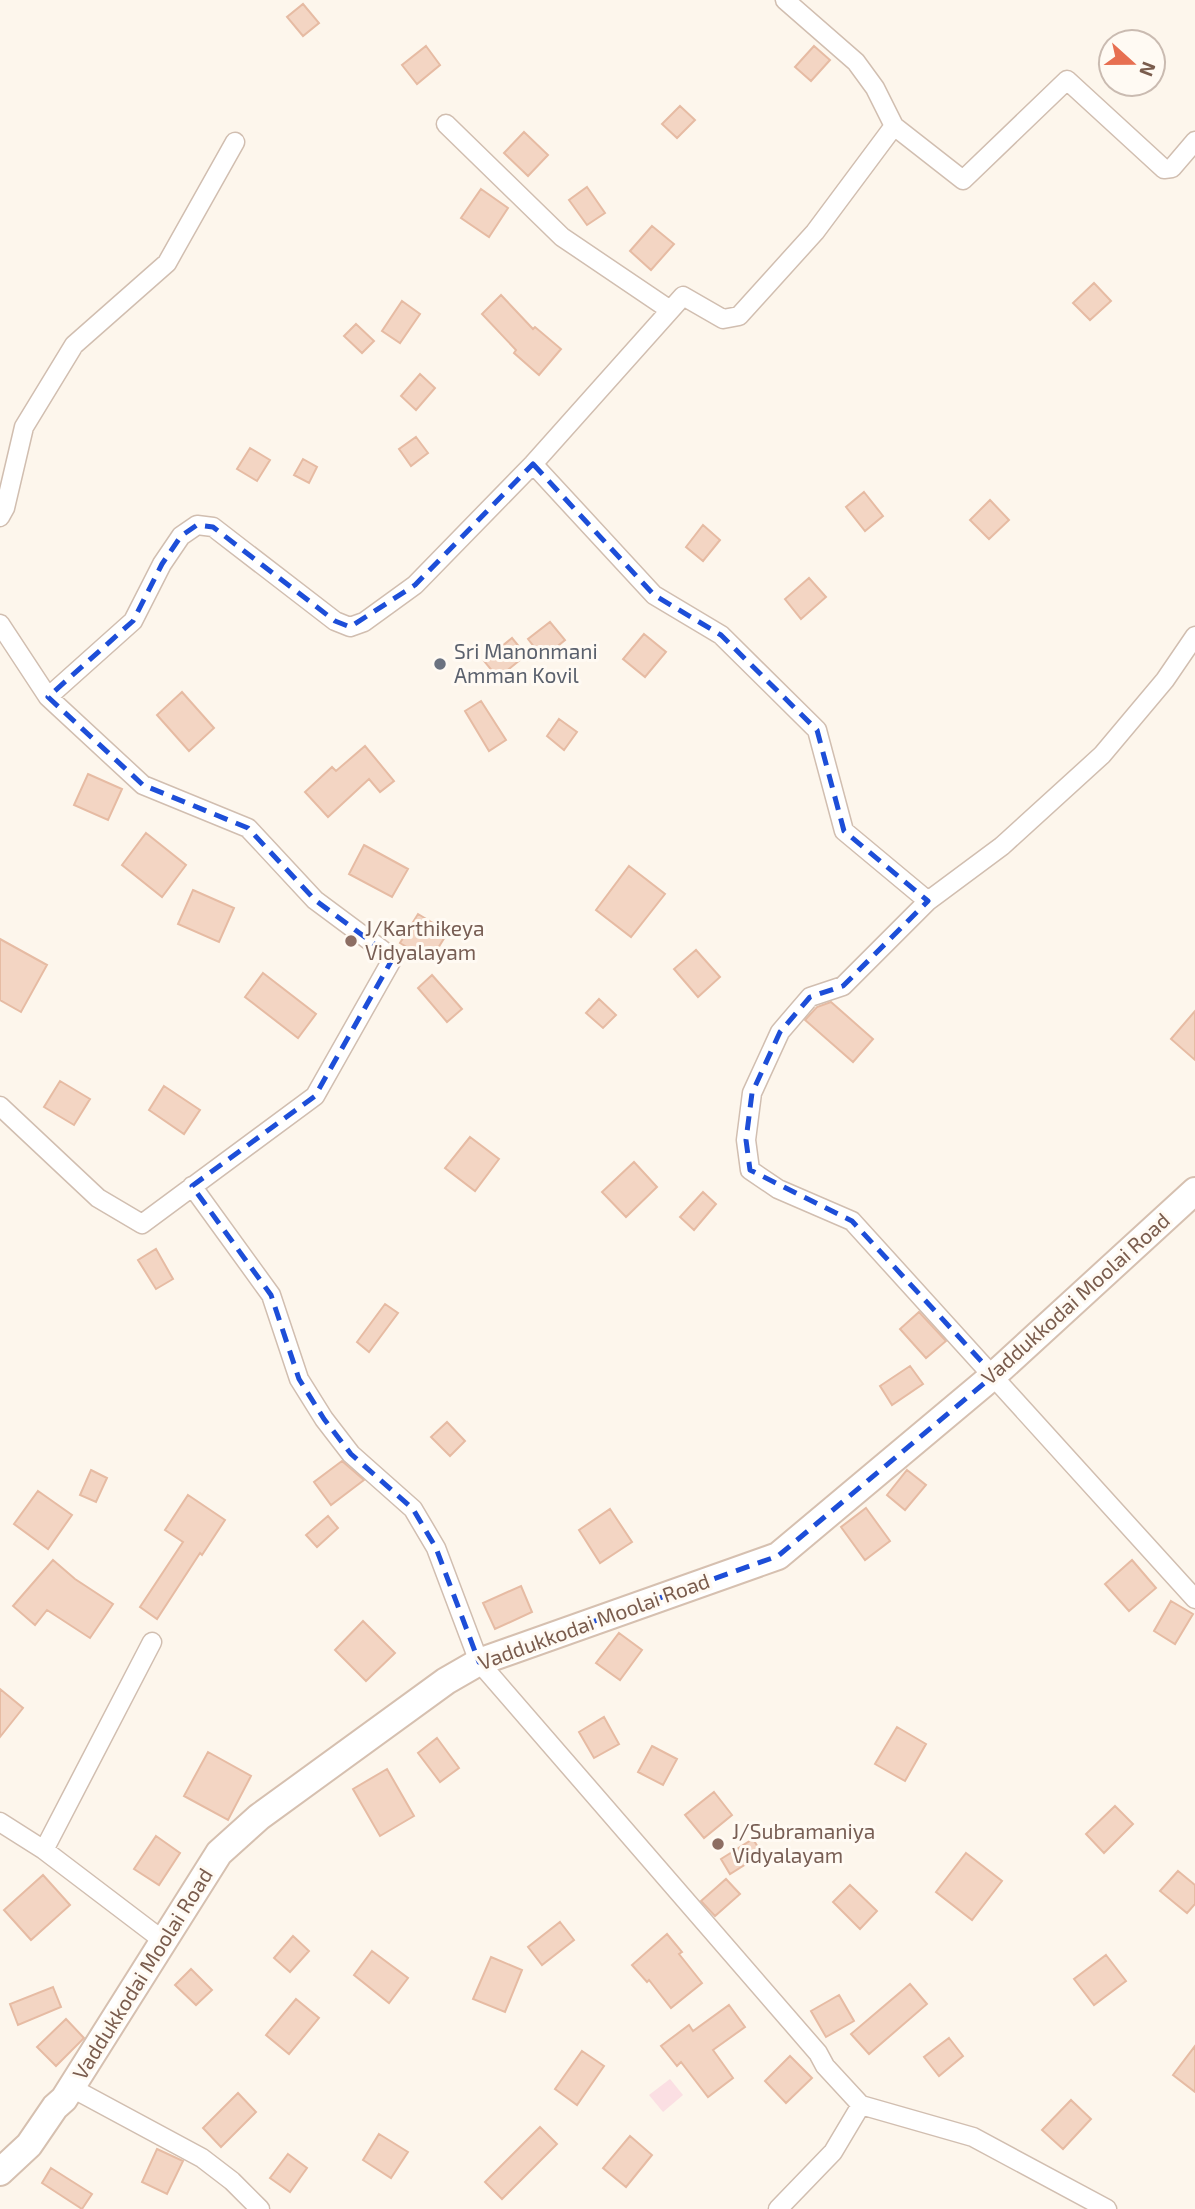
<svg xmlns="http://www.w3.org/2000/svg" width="1195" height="2209" viewBox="0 0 1195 2209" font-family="'Exo 2',sans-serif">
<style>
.medical{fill:#fbdfe3}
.building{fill:#f3d5c3;stroke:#e6bba3;stroke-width:2}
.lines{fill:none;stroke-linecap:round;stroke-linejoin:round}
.street-casing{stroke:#d1beb0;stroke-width:21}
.secondary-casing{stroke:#d6c0b0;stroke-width:30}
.street{stroke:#fff;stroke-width:18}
.secondary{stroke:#fff;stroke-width:26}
.marked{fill:none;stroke:#1d4ed8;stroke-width:5;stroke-dasharray:14 9;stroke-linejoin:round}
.worship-dot{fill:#6b7280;stroke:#fffaf3;stroke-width:2.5}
.education-dot{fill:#8d6e63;stroke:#fffaf3;stroke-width:2.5}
.labels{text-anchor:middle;stroke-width:6;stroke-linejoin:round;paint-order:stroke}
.worship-label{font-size:21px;fill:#5b616d;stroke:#fffaf3;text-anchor:start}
.education-label{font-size:21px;fill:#785e54;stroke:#fffaf3;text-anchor:start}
.street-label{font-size:21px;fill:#7a5c4d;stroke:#fffaf3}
</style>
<rect width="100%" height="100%" fill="#fdf6ec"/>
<path class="medical" d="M670,2079L683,2095L663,2112L649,2095Z"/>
<path class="building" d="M303,4L319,23L303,36L287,17Z
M426,46L440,65L417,84L402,65Z
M814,46L830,60L811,81L795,67Z
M680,106L695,120L677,138L662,124Z
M524,132L548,155L528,176L504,153Z
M587,187L605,213L587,225L569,200Z
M481,189L508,208L489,237L461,218Z
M652,226L674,244L651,270L630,251Z
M1094,283L1111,301L1090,320L1073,303Z
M501,295L533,329L535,327L561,349L539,375L514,353L516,350L482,314Z
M402,301L420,314L400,343L382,331Z
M356,324L374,341L362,353L344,336Z
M420,374L435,388L416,410L401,396Z
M416,437L428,453L411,466L399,449Z
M250,448L270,460L257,481L237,469Z
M303,459L317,467L309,483L294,475Z
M864,492L883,516L865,531L846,507Z
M990,500L1009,520L989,539L970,520Z
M703,525L720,540L703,561L686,547Z
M809,578L826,597L801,619L785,599Z
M550,622L565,640L543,658L528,639Z
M644,634L666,652L645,677L623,659Z
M512,638L526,655L498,678L484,661Z
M182,692L214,728L189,751L157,715Z
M481,701L506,740L489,751L465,711Z
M559,719L577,732L564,750L547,736Z
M365,746L394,781L380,792L369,779L328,817L305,792L332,767L336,771Z
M88,774L122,789L108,820L74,805Z
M146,833L186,865L162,897L122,865Z
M364,845L408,869L392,897L349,874Z
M629,866L665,894L631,937L596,910Z
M193,890L234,908L219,942L178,924Z
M418,914L448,932L430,961L400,943Z
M0,939L47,965L21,1012L0,1000Z
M696,950L720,977L698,997L674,969Z
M263,973L316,1014L298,1038L245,997Z
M432,975L462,1009L447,1022L418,988Z
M599,999L616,1015L603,1028L586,1013Z
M831,1002L873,1039L853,1062L805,1020L817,1007Z
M1195,1011V1060L1171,1039Z
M60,1081L90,1099L74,1125L44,1107Z
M164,1086L200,1110L184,1134L149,1110Z
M470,1137L499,1159L475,1191L445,1168Z
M634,1162L657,1187L626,1217L602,1192Z
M703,1192L716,1204L694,1230L680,1217Z
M156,1249L173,1279L156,1289L138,1260Z
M385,1304L398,1313L369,1352L357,1342Z
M919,1312L946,1341L926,1358L900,1329Z
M910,1366L923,1384L892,1405L880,1386Z
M447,1422L465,1441L450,1456L431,1437Z
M342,1461L364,1480L331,1505L314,1482Z
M91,1470L107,1478L96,1502L80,1495Z
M907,1470L926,1485L905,1510L887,1495Z
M38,1491L72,1515L48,1549L14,1524Z
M188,1495L225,1520L202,1555L200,1553L157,1619L140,1607L183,1542L165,1530Z
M866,1508L890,1541L865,1560L841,1527Z
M610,1509L632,1542L600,1563L579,1530Z
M328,1516L338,1528L317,1547L306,1535Z
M53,1560L75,1579L113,1604L90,1638L47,1610L35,1625L13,1606Z
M1132,1560L1156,1588L1129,1611L1105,1584Z
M521,1586L532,1612L495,1629L483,1603Z
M1171,1601L1193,1614L1175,1644L1154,1631Z
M363,1621L395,1653L366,1681L335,1650Z
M619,1633L642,1650L620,1680L596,1663Z
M0,1689L23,1708L0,1737Z
M604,1717L619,1744L594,1758L579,1732Z
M897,1727L926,1744L905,1781L875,1764Z
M437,1738L459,1768L440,1782L418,1753Z
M652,1746L677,1759L663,1785L638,1772Z
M208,1752L251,1776L228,1820L184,1796Z
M387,1769L414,1816L380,1836L353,1789Z
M714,1792L732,1815L704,1838L685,1815Z
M1115,1806L1133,1824L1104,1853L1086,1834Z
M156,1836L180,1853L159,1885L134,1869Z
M753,1839L762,1854L730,1874L721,1859Z
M966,1853L1002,1881L972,1920L936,1892Z
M1178,1871L1195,1885V1904L1187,1913L1160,1891Z
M43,1875L70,1905L31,1940L4,1910Z
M726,1879L740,1894L715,1916L701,1901Z
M850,1885L877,1911L860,1929L833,1902Z
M560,1922L574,1940L542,1965L528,1947Z
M667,1934L682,1952L679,1954L702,1983L671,2008L649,1980L647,1982L632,1965Z
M293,1936L309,1951L290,1972L274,1958Z
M372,1951L408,1978L389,2003L354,1975Z
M1106,1955L1126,1981L1094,2005L1074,1979Z
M491,1957L522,1970L505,2012L473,1999Z
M191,1969L212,1990L196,2005L175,1985Z
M910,1984L927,2004L869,2054L851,2034Z
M53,1987L61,2007L18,2025L10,2004Z
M839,1995L854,2021L826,2037L811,2011Z
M296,1999L319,2018L289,2054L266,2035Z
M729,2005L745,2027L713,2050L733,2078L708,2097L681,2062L677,2066L661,2046L689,2025L693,2031Z
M66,2019L84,2038L56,2066L37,2047Z
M949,2038L963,2056L939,2076L924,2057Z
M1195,2046V2092L1173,2075Z
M582,2051L604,2066L577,2105L555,2089Z
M790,2056L812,2078L786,2103L765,2081Z
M238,2093L256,2112L221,2147L203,2128Z
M1071,2100L1091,2119L1063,2149L1042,2130Z
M540,2127L557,2144L502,2199L485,2182Z
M379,2134L408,2152L391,2178L363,2160Z
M630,2136L652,2155L626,2187L603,2168Z
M157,2149L183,2161L167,2194L142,2182Z
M288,2154L307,2168L290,2192L270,2178Z
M51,2168L92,2194L82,2209L42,2183Z"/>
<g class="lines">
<defs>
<path id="street" d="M785,0L856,62L875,88L894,126
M446,124L562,237L670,310
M533,464L654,595L721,635L817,730L844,831L928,901
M0,517L5,508L24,427L74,345L167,263L235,142
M0,624L48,697L143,785L248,828L315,900L393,958L315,1096L142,1224L98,1198L0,1106
M1195,636L1165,680L1102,755L1002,846L928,901L843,986L810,997L780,1032L752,1093L746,1140L750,1170L778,1189L852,1221L1195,1599
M48,697L133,621L162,564L181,536L197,525L213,527L335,621L350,627L364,622L415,585L533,464L683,296L723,319L739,316L815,232L894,126L963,180L1067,80L1164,169L1172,168L1195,141
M192,1186L271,1295L299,1379L324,1419L351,1454L413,1509L436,1548L479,1662L818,2053L825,2066L861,2105L833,2152L778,2209
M0,1822L44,1850L165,1942
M44,1850L152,1642
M72,2088L202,2158L232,2181L260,2209
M861,2105L973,2137L1107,2209"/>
<path id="secondary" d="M0,2172L29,2145L55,2107L64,2099L219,1853L259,1817L446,1681L479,1662L778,1556L994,1375L1195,1191"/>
</defs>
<use href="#street" class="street-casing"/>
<use href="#secondary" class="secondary-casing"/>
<use href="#street" class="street"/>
<use href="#secondary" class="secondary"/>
</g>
<path class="marked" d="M533,464L654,595L721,635L817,730L844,831L928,901L843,986L810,997L780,1032L752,1093L746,1140L750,1170L852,1221L994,1375L778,1556L479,1662L436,1548L413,1509L351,1454L324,1419L299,1379L271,1295L192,1186L315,1096L393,958L315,900L248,828L143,785L48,697L133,621L162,564L181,536L197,525L213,527L335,621L350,627L415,585Z"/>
<circle class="worship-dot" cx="440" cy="664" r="7"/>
<g class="education-dot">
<circle cx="351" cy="941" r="7"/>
<circle cx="718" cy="1844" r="7"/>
</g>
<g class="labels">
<g class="worship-label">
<text x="454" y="659">Sri Manonmani<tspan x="454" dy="24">Amman Kovil</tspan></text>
</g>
<g class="education-label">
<text x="365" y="936">J/Karthikeya<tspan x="365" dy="24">Vidyalayam</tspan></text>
<text x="732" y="1839">J/Subramaniya<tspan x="732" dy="24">Vidyalayam</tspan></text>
</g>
<g class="street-label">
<text transform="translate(1076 1299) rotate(-42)" y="7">Vaddukkodai Moolai Road</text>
<text transform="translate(594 1622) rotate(-20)" y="7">Vaddukkodai Moolai Road</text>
<text transform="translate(143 1974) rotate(-58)" y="7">Vaddukkodai Moolai Road</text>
</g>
</g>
<g transform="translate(1132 63) rotate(111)"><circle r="33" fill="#fffaf3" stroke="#cabbb1" stroke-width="2"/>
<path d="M0-5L12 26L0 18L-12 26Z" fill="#e76f51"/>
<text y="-10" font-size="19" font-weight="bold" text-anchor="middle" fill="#7a5c4d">N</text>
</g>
</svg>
